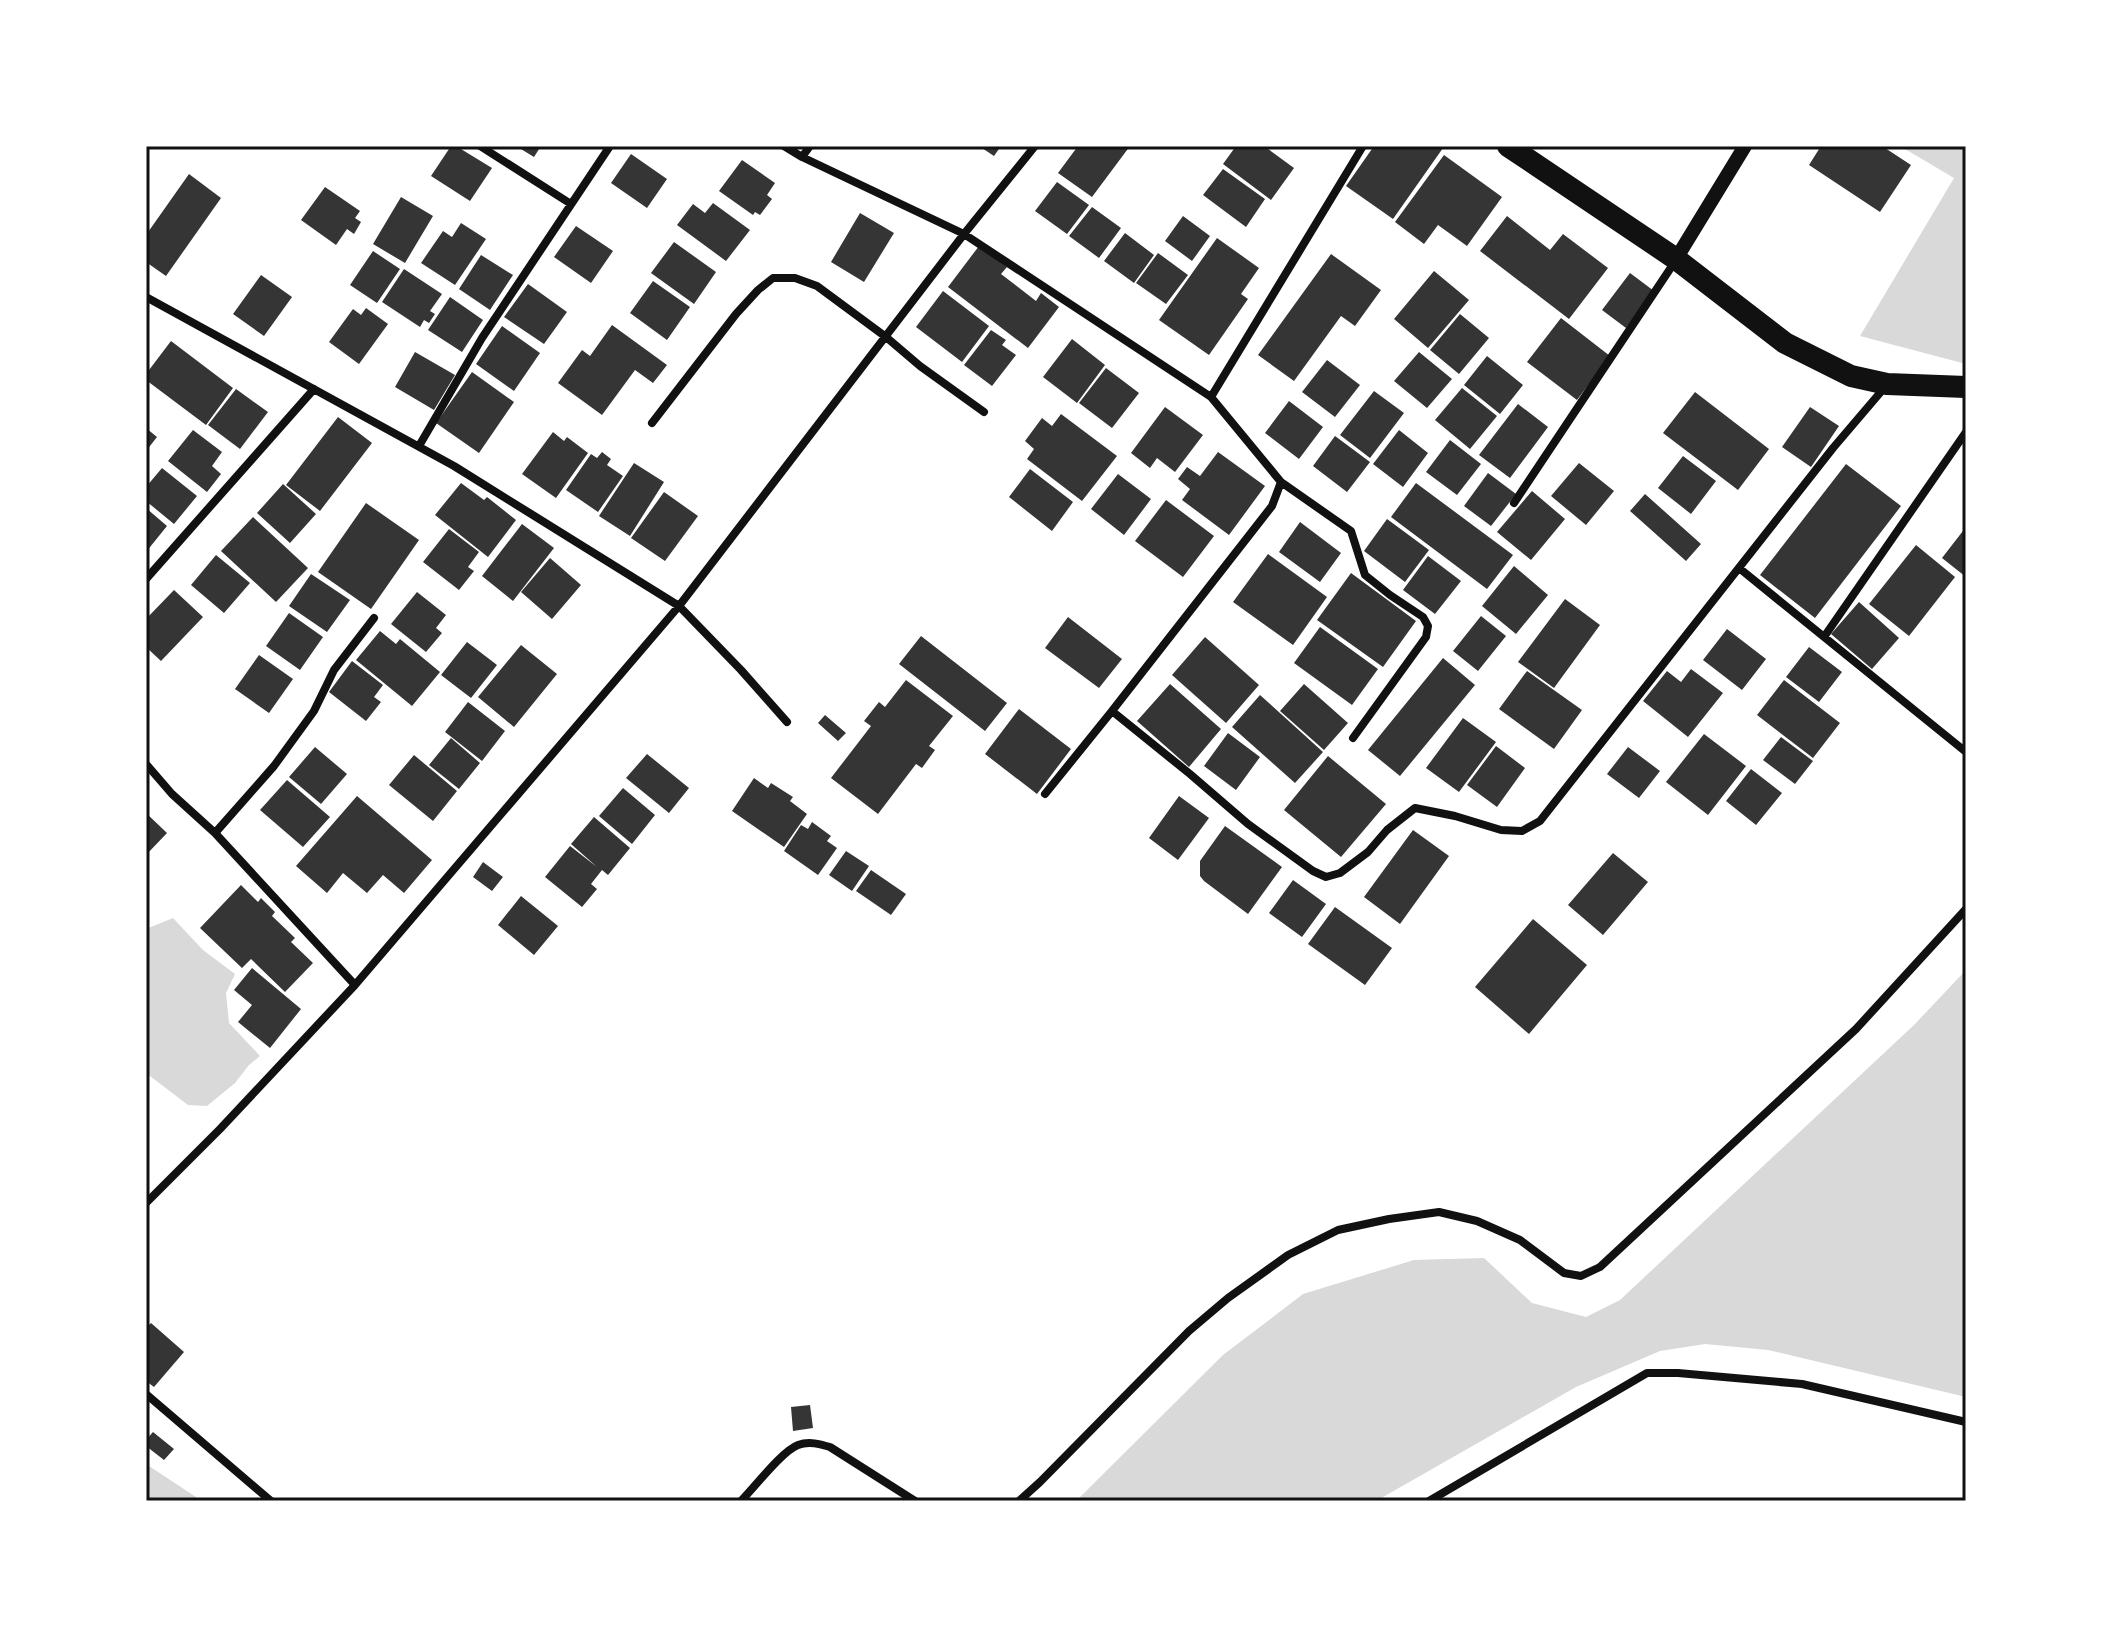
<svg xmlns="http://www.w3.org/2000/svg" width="2112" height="1647" viewBox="0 0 2112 1647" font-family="Cabin,sans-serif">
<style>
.water{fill:#d9d9d9}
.building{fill:#353535}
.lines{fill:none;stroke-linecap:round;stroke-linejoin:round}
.minor{stroke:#111;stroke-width:8}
.tertiary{stroke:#111;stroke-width:14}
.trunk{stroke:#111;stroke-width:22}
.neatline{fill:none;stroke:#111;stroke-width:3}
</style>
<rect width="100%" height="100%" fill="#fff"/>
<path class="water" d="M1900,146H1966V364L1860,336L1954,178Z
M173,918L203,950L235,974L226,993L229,1023L260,1056L249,1065L235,1083L207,1106L188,1105L146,1073V929Z
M1966,970V1397L1768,1350L1705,1344L1660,1351L1576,1387L1376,1501H1076L1223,1355L1303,1294L1414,1260L1484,1258L1532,1303L1586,1317L1620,1300L1914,1025Z
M146,1464L202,1501H146Z"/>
<path class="building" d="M451,146H456L492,168L470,201L431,176Z
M516,146H541L534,157Z
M979,146H1001L994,156Z
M1078,146H1130L1092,197L1058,173Z
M1236,146H1264L1294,168L1271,200L1223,164Z
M1374,146H1440L1443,148L1393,219L1346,186Z
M1821,146H1882L1911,165L1880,212L1809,165Z
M631,154L667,179L647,208L611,183Z
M1444,155L1502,197L1467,246L1438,225L1424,244L1395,222Z
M742,160L775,183L767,195L772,199L760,215L755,212L753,215L719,191Z
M1223,169L1265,199L1246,227L1203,195Z
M189,174L221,198L166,276L146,262V235Z
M1057,182L1089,205L1067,234L1035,211Z
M325,187L360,211L355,218L361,222L354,234L347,229L336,245L301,220Z
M401,197L433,216L405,263L373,244Z
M713,203L750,230L726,261L677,225L693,204L705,213Z
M1092,207L1121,228L1099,258L1069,236Z
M860,213L894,233L864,282L831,262Z
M1183,216L1210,236L1192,261L1165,241Z
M1507,216L1550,250L1563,234L1608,268L1569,319L1480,251Z
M461,223L486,239L455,285L421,263L443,231L452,237Z
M576,226L613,251L591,283L554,257Z
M1125,233L1154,255L1134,283L1104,261Z
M1217,238L1259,268L1241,294L1248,299L1209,355L1159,320Z
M674,242L716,272L694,304L651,273Z
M979,246L1007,267L1001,274L1036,301L1041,293L1059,307L1028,348L948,287Z
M373,251L400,269L377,303L350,285Z
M1158,253L1188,275L1166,304L1136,283Z
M1331,254L1381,290L1355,326L1341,316L1294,381L1258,355Z
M481,255L513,275L490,310L459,289Z
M404,269L442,294L430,311L435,314L429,323L424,320L420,327L382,302Z
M1434,271L1469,300L1428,348L1394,319Z
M1630,273L1654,291L1626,328L1602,310Z
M261,275L292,297L264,336L233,314Z
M653,281L690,307L667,340L630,313Z
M528,284L567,312L544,344L504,317Z
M943,291L989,326L962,362L916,327Z
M450,297L483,320L462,352L428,330Z
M366,308L388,324L359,364L329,342L353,309L361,315Z
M1460,314L1489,338L1459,374L1430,350Z
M1561,318L1610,356L1577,400L1527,362Z
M612,325L667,365L653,383L635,370L602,415L558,383L582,350L590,356Z
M502,326L540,353L514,391L476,364Z
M991,330L1006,340L1002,345L1016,355L992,386L964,365Z
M1072,339L1105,365L1077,403L1043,377Z
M171,341L233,388L206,425L146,380V374Z
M415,352L455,375L434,410L395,387Z
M1419,352L1452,379L1427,408L1394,381Z
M1487,356L1523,385L1500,414L1464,385Z
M1327,360L1360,385L1335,417L1302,392Z
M1106,368L1139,393L1112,428L1079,403Z
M472,372L514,402L479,453L436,423Z
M1462,388L1497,416L1470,449L1435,420Z
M236,389L268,412L240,449L208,425Z
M1374,391L1404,413L1370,458L1340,435Z
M1695,392L1769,449L1738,490L1663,433Z
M1289,401L1323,427L1299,459L1265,433Z
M1518,404L1548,427L1510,478L1479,455Z
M1165,407L1203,435L1175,472L1157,458L1150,468L1131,453Z
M1810,407L1839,426L1811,467L1782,447Z
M1061,414L1117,456L1082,501L1027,459L1034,449L1025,441L1042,418L1052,426Z
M338,417L372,443L320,511L286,485Z
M146,428L157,437L146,451Z
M193,430L222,452L212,466L221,474L207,492L168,461Z
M1399,430L1428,453L1403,487L1373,464Z
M553,432L564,441L567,437L588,453L556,498L522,474Z
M1335,436L1370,462L1347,492L1313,466Z
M1450,440L1481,464L1457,495L1426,472Z
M602,452L611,459L607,465L623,476L598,512L566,490L591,454L597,458Z
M1218,452L1265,486L1229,535L1182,500L1190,489L1178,479L1187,467L1200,476Z
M1683,456L1716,481L1691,514L1658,488Z
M634,463L664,482L630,536L599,516Z
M1579,463L1614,491L1586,525L1551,496Z
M1846,464L1901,506L1815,618L1760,575Z
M162,468L197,496L174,524L146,501V487Z
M1030,469L1073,502L1052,531L1009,497Z
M1488,473L1516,494L1491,526L1464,506Z
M1118,474L1151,499L1124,535L1091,509Z
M461,483L484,500L487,497L516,520L488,557L435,515Z
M1416,483L1513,555L1487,589L1391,517Z
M283,484L316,514L290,543L257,513Z
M1532,491L1565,519L1531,560L1497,532Z
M664,492L698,516L665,561L631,538Z
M1645,494L1701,544L1686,561L1630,511Z
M1166,500L1214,536L1183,577L1135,541Z
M366,503L419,540L371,609L318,572Z
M146,508L167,526L146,552Z
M253,517L308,568L276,602L221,551Z
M1387,519L1429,550L1405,582L1364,551Z
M1300,522L1341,553L1320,582L1279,552Z
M522,524L554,548L513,601L482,576Z
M1966,527V577L1942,558Z
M449,529L479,552L468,567L474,571L459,590L423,562Z
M1916,545L1955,577L1909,636L1869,604Z
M1268,554L1327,597L1293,645L1233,602Z
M216,555L250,583L224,613L191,585Z
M1428,556L1461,581L1435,614L1403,590Z
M550,558L581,585L552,619L521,592Z
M1514,566L1548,595L1516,634L1482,606Z
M1351,573L1416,621L1383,667L1317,620Z
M311,574L350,600L327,632L289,606Z
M174,590L203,617L161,661L146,647V619Z
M417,592L446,615L436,628L442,633L426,652L391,624Z
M1565,599L1600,625L1554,688L1518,662Z
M1859,602L1899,638L1872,669L1831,634Z
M289,613L323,637L300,670L266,646Z
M1481,616L1506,636L1478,671L1453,651Z
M1068,617L1122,659L1099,688L1045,648Z
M1320,627L1378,669L1352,705L1294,663Z
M1727,629L1766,659L1742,690L1703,660Z
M380,631L396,644L400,639L440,672L412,706L356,660Z
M921,636L1007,703L985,731L899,664Z
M1205,637L1259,685L1226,723L1172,675Z
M467,642L497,665L471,698L441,675Z
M521,645L557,674L514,727L478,697Z
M1809,647L1842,672L1819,702L1786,677Z
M259,655L293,679L269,713L235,689Z
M1443,658L1475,685L1400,776L1368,750Z
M352,661L383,685L374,697L381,702L366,721L329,692Z
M1691,669L1723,693L1688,737L1643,701L1667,671L1681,682Z
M1527,671L1582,710L1554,749L1499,709Z
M906,680L953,716L929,746L935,750L922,768L916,764L878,814L831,778L871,726L864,721L879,702L885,707Z
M1784,680L1840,723L1813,758L1757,715Z
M1170,684L1221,729L1189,767L1137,721Z
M1304,684L1348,723L1324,750L1280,711Z
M1260,695L1323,752L1295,783L1232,727Z
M468,702L505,731L482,761L445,732Z
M1019,709L1071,749L1037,794L985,754Z
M825,715L846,733L838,741L818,723Z
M1463,718L1496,742L1459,792L1426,768Z
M1228,733L1260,757L1236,790L1204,766Z
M1704,734L1746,766L1708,815L1666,782Z
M1781,737L1813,761L1795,784L1763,760Z
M451,738L480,763L459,789L429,765Z
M1496,746L1525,768L1497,807L1467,785Z
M315,747L347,774L321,804L289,777Z
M1628,747L1660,771L1639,798L1607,774Z
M647,754L689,788L669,813L626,778Z
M414,755L457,791L433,821L389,785Z
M1328,756L1386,804L1341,857L1284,810Z
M1751,769L1782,793L1756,825L1726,801Z
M754,778L768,788L771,783L793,797L790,801L807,814L784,847L732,811Z
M287,780L330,817L303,847L260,810Z
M623,788L655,815L632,844L599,816Z
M357,796L432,860L404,893L383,875L367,893L343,873L327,893L296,866Z
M1179,796L1209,818L1178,860L1149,838Z
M146,813L167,833L146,855Z
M594,817L630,848L608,875L602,870L591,884L597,889L582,907L545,877L570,846L597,867L571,844Z
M812,822L831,836L827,841L837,848L818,875L784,851L801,825L808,829Z
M1225,826L1282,867L1248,914L1204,881L1200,876V861Z
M1413,830L1449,856L1400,924L1364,897Z
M846,851L869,866L852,891L829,875Z
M1613,853L1648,882L1603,935L1568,905Z
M483,862L503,877L492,891L473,877Z
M871,870L906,894L891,915L856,891Z
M1293,880L1326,904L1302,937L1269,913Z
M241,885L258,902L261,898L275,912L272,916L295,938L291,942L313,963L285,992L251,959L242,968L200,928Z
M521,896L558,926L534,955L498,925Z
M1335,907L1392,948L1365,985L1308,944Z
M1533,919L1587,965L1529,1034L1475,987Z
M252,968L301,1009L270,1048L238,1022L252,1005L234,990Z
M151,1323L184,1352L154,1387L146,1381V1328Z
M810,1405L813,1428L793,1431L791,1407Z
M153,1432L174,1449L164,1460L146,1446V1440Z"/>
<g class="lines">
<path class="minor" d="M480,146L571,204
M784,146L802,157L964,234L1211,397L1363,146
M802,157L810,146
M146,297L454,466L679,606L741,670L787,722
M1211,397L1281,482L1272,506L1112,711L1190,774L1248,824L1313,871L1326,877L1340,873L1368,852L1387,830L1415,808L1455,816L1501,830L1522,831L1540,821L1833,448L1885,387
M652,423L736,314L758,290L773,278H795L817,286L886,337L920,366L984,412
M419,446L482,338L610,146
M1281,482L1351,531L1365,575L1390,595L1423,617L1428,626L1426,637L1353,738
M1514,503L1676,260
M1739,568L1966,752
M146,579L314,389
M1824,637L1966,432
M146,764L172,794L215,833L355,985
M1045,794L1112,711
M215,833L274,766L314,711L334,670L374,618
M146,1203L220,1129L355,985L679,606L964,234L1035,146
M146,1394L271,1501
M741,1501C754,1488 782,1451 798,1445C809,1441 820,1444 830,1447L915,1501
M1019,1501L1040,1482L1189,1331L1228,1298L1288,1255L1338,1230L1389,1219L1439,1212L1477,1221L1520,1240L1564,1273L1581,1276L1600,1267L1856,1029L1966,909
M1429,1501L1647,1373H1678L1802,1384L1966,1422"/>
<path class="tertiary" d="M1676,259L1745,146"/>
<path class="trunk" d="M1508,146L1676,259L1785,343L1851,376L1887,384L1966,387"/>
</g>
<rect width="2112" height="1647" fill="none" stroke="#ffffff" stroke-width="296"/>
<rect x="148" y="148" width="1816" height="1351" class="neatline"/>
</svg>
